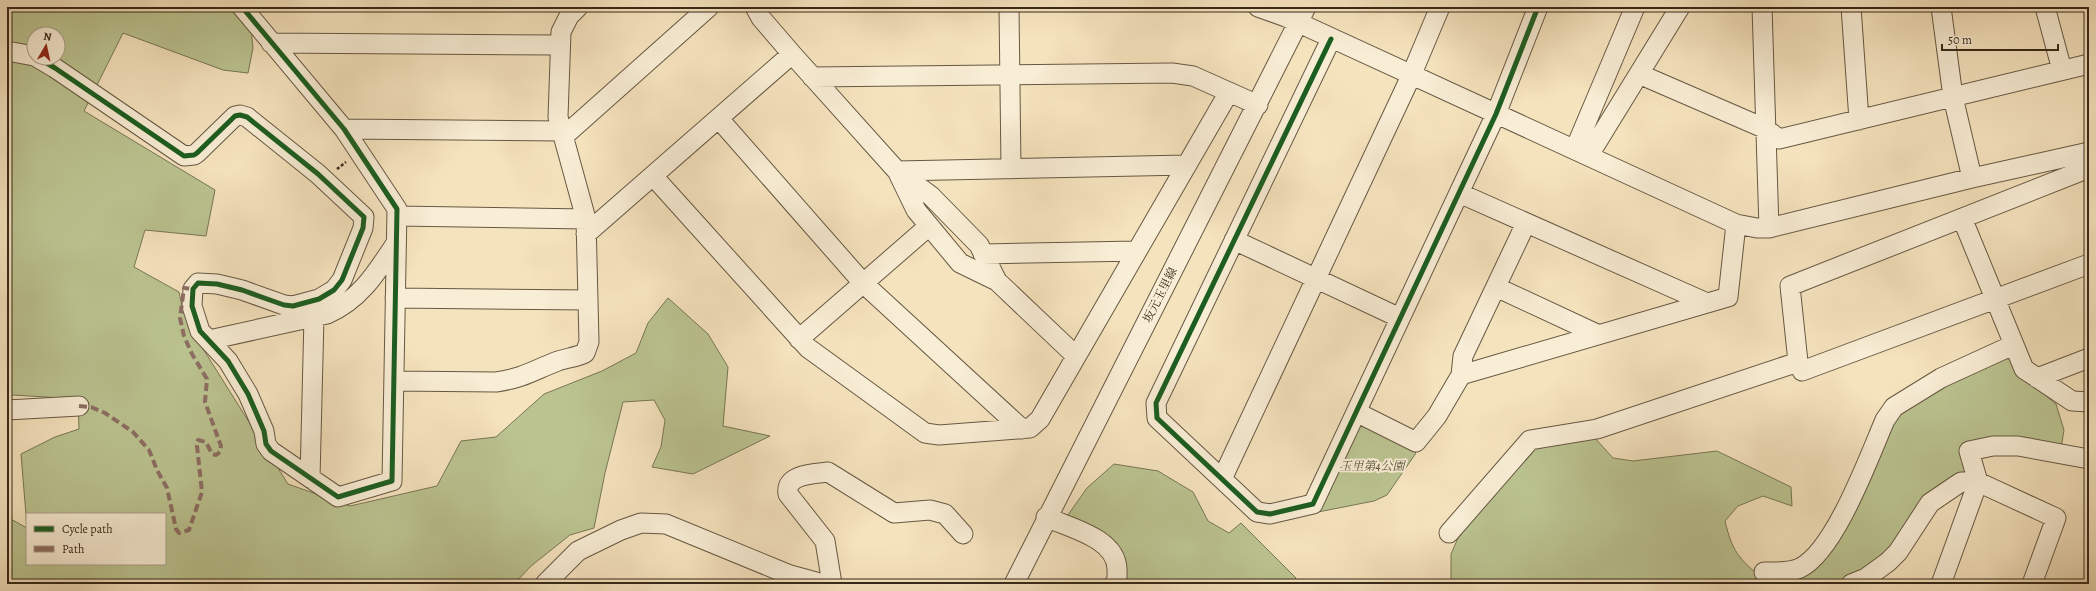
<svg xmlns="http://www.w3.org/2000/svg" width="2096" height="591" viewBox="0 0 2096 591" font-family="Alegreya,'Noto Serif JP',serif">
<style>
.green{fill:#bbc491;stroke:#787655;fill-rule:evenodd}
.lines{fill:none;stroke-linecap:round;stroke-linejoin:round}
.minor-casing{stroke:#665842;stroke-width:21}
.path{stroke:#362919;stroke-width:2.5;stroke-dasharray:3 2;stroke-linecap:butt}
.minor{stroke:#f8edd5;stroke-width:19}
.quiet{stroke:#8d6e63;stroke-width:4;stroke-dasharray:8 4;stroke-linecap:butt}
.cycleway-casing{stroke:#f8edd5;stroke-width:8}
.cycleway{stroke:#1b5e20;stroke-width:5}
.labels{text-anchor:middle;stroke-width:4;stroke-linejoin:round;paint-order:stroke}
.street-label{font-size:12px;fill:#362919;stroke:#f8edd5}
.park-label{font-size:12px;font-style:italic;fill:#575037;stroke:#f8edd5}
</style>
<rect width="100%" height="100%" fill="#f5e3be"/>
<filter id="stains"><feTurbulence type="fractalNoise" baseFrequency=".005" numOctaves="4"/><feColorMatrix values="0 0 0 0 .2 0 0 0 0 .09 0 0 0 0 .02 0 0 0 .5 -.17"/></filter>
<radialGradient id="worn" r=".72"><stop offset=".6" stop-color="#630" stop-opacity="0"/><stop offset="1" stop-color="#630" stop-opacity=".3"/></radialGradient>
<path class="green" d="M7,7H249L253,48L248,73L223,70L123,33L84,111L215,190L206,236L145,230L134,267L179,292L182,306L195,336L288,484L350,506L437,486L461,441L496,437L544,394L602,371L636,353L648,323L668,298L708,334L728,367L723,426L770,436L693,474L652,467L661,447L665,420L654,400L623,402L605,473L594,528L570,535L531,566L514,584H7V517L27,528V564H165V514H27V527L21,454L55,437L79,429L78,399L13,395L7,398ZM34,34H58V58H34Z
M1997,358L2010,359L2034,386L2056,404L2064,430L2061,449L1966,448L1970,476L1867,572L1837,584H1451V554L1458,538L1531,448L1593,436L1613,458L1633,461L1717,451L1791,487L1792,506L1763,496L1738,506L1725,521C1732,551 1739,559 1762,578L1815,566L1903,407Z
M1362,425L1416,453L1387,495L1374,501L1313,513L1358,427Z
M1114,464L1158,471L1193,492L1208,521L1229,533L1241,523L1296,578L1295,584H1121L1124,568L1065,519L1087,488Z"/>
<g class="lines">
<defs>
<path id="minor" d="M755,7L761,18L792,54L897,171L931,196L979,245L997,281
M1009,7L1011,169
M1258,7L1286,17L1736,224L1757,228H1769L1972,178L2089,152
M1762,7L1769,228
M1851,7L1859,120
M1941,7L1953,97L1972,178
M2045,7L2062,70
M1331,39L1156,403L1157,418L1257,512L1270,514L1313,504L1496,114L1538,7
M271,43L560,45
M7,51L34,56
M38,58L55,68L184,156L194,155L197,153L235,116L240,115L247,117L318,174L364,217L363,228L342,280L334,290L319,299L293,306L284,305L242,290L217,284L198,283L193,289L192,306L200,331L228,361L248,394L264,431L266,444L271,451L338,497L392,481L397,209L344,129L242,7
M1639,74L1766,129L1779,139L2089,64
M812,77L1172,73L1193,76L1258,105
M719,119L863,283L1022,429
M344,129L561,131
M563,137L709,7
M1575,149L1635,7
M1589,155L1680,7
M897,171L1187,165
M899,175L916,210L960,263L997,281L1076,356
M653,176L808,348L925,433L939,435L1030,428L1040,419L1229,92
M1459,193L1707,303
M397,216L586,219
M1962,218L2024,369L2072,401L2089,402
M586,234L792,54
M1234,240L1400,318
M983,254L1137,251
M1496,287L1597,334
M395,298L588,300
M799,339L929,226
M209,340L327,314C360,300 377,272 396,243
M1798,362L1802,371L2089,264
M1461,375L1728,297L1736,224
M2037,378L2089,358
M394,381L496,382C524,378 534,370 558,361C567,358 577,357 585,353L589,342L586,219L558,117L561,32L569,16L578,7
M7,410L79,406
M1356,412L1416,442L1437,416L1461,375L1463,356L1526,223
M310,478L314,317
M1222,479L1411,76L1440,7
M1046,517C1070,528 1116,538 1117,569C1117,576 1118,579 1114,584
M1449,533L1530,440L1597,429L1798,362L1790,286L2089,168
M1764,572C1776,572 1789,573 1800,568C1835,551 1869,457 1885,420L1894,407L1941,378L2013,345
M545,584L578,551L621,530L641,523L666,524L790,575L823,584
M832,584L825,541L788,494C785,474 813,474 828,472L894,513L930,510L945,514L963,534
M1014,584L1306,7
M1851,584L1866,578L1888,562L1898,552L1930,503L1961,482H1978L2056,518L2032,584
M1941,584L1978,482L1969,451L1993,446H2018L2089,459"/>
</defs>
<use href="#minor" class="minor-casing"/>
<path class="path" d="M337,169L346,162"/>
<use href="#minor" class="minor"/>
<path class="quiet" d="M79,406L91,407L105,413L133,432L149,450L157,470L167,488L176,529L179,533L189,530L202,492L197,446L198,440L206,442L212,454L216,455L220,452L221,446L205,402L207,379L192,354L184,336L180,318L184,288L193,289"/>
<defs>
<path id="cycleway" d="M1331,39L1156,403L1157,418L1257,512L1270,514L1313,504L1496,114L1538,7
M38,58L55,68L184,156L194,155L197,153L235,116L240,115L247,117L318,174L364,217L363,228L342,280L334,290L319,299L293,306L284,305L242,290L217,284L198,283L193,289L192,306L200,331L228,361L248,394L264,431L266,444L271,451L338,497L392,481L397,209L344,129L242,7"/>
</defs>
<use href="#cycleway" class="cycleway-casing"/>
<use href="#cycleway" class="cycleway"/>
</g>
<g class="labels">
<g class="street-label">
<text transform="translate(1160 295) rotate(-63)" y="4">坂元玉里線</text>
</g>
<g class="park-label">
<text x="1372" y="470">玉里第4公園</text>
</g>
</g>
<rect width="2096" height="591" fill="none" stroke="#f5e3be" stroke-width="24"/>
<rect x="8" y="8" width="2080" height="575" fill="none" stroke="#362919" stroke-width="2"/>
<rect x="12" y="12" width="2072" height="567" fill="none" stroke="#362919"/>
<rect x="26" y="513" width="140" height="52" fill="#f8edd5" stroke="#aa9f8a"/>
<rect x="34" y="526" width="20" height="6" fill="#1b5e20" stroke="#aa9f8a"/>
<text x="62" y="533" font-size="12" fill="#362919">Cycle path</text>
<rect x="34" y="546" width="20" height="6" fill="#8d6e63" stroke="#aa9f8a"/>
<text x="62" y="553" font-size="12" fill="#362919">Path</text>
<g transform="translate(46 46) rotate(9)"><circle r="19" fill="#f8edd5" stroke="#aa9f8a"/>
<path d="M0-3L7 15L0 10L-7 15Z" fill="#8f2418"/>
<text y="-6" font-size="11" font-weight="bold" text-anchor="middle" fill="#362919">N</text>
</g>
<path d="M1942 44v6h116v-6" fill="none" stroke="#362919" stroke-width="2"/>
<text x="1948" y="44" font-size="12" fill="#362919" stroke="#f8edd5" stroke-width="3" paint-order="stroke">50 m</text>
<rect width="100%" height="100%" filter="url(#stains)"/>
<rect width="100%" height="100%" fill="url(#worn)"/>
</svg>
